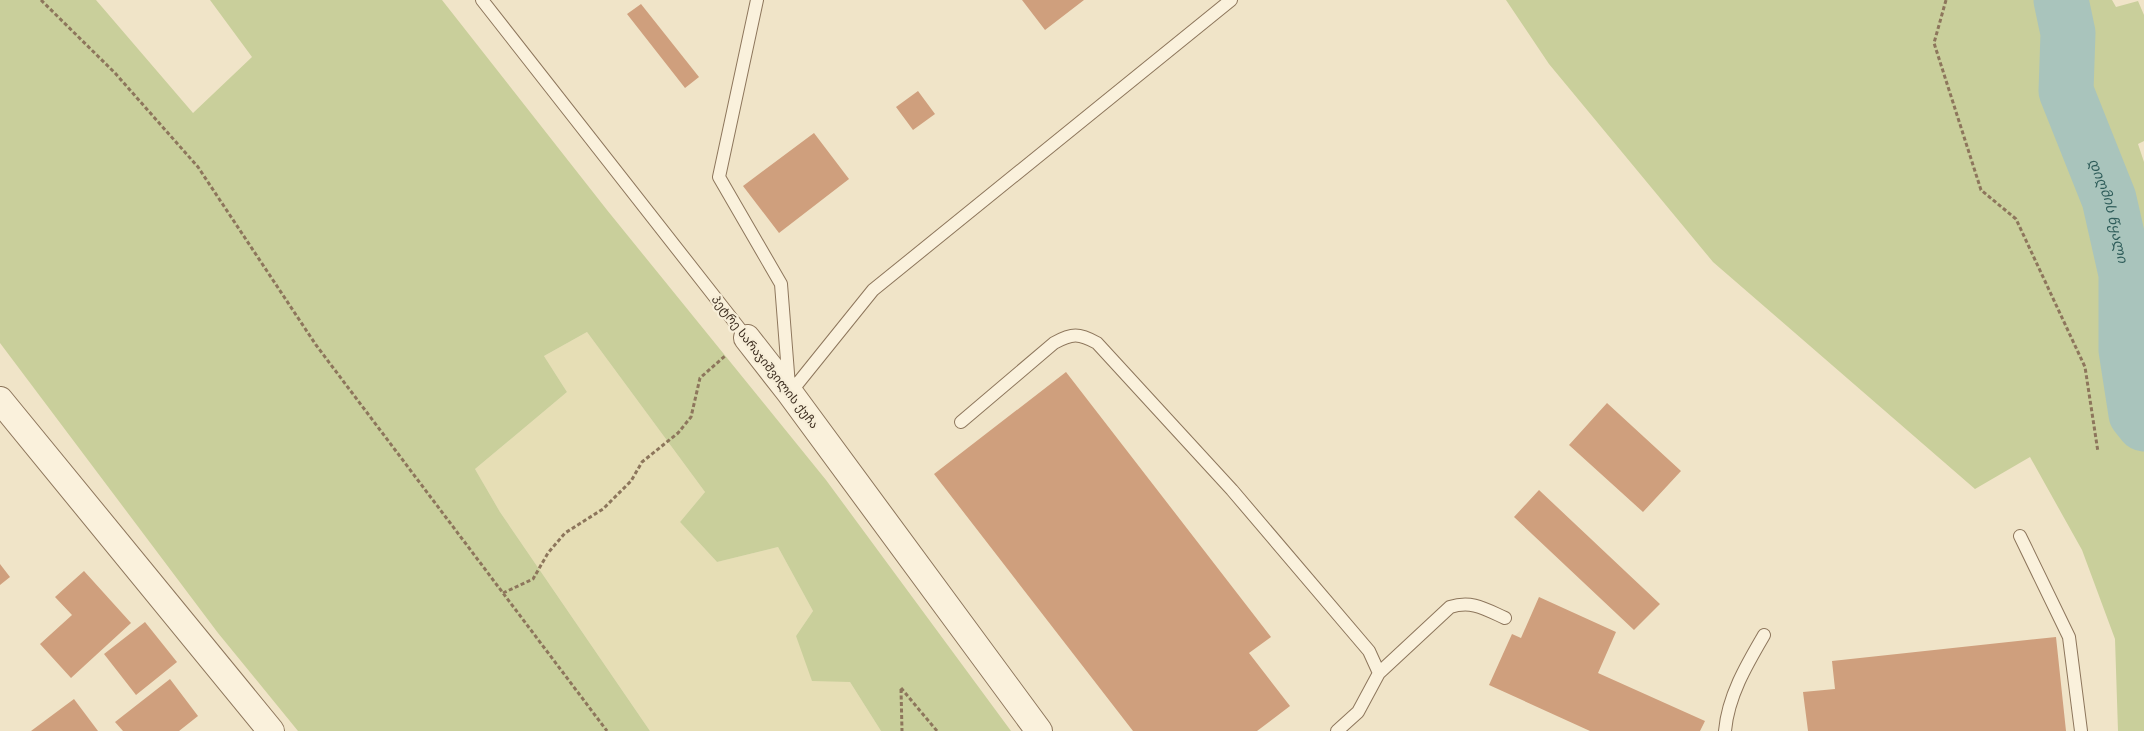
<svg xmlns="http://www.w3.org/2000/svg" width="2144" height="731" viewBox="0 0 2144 731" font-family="'Roboto Serif','Noto Sans Georgian',serif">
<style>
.farmland{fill:#e6deb5}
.green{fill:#c9cf9b}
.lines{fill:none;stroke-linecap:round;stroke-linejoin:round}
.river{stroke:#a9c4bc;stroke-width:55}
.building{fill:#cf9f7d}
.lane-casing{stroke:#8d765c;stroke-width:14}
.street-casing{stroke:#8d765c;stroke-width:28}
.path{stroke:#8d765c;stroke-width:3;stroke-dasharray:4 2.5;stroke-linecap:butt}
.lane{stroke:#faf1dc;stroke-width:12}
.street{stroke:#faf1dc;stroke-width:26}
.labels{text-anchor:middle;stroke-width:4.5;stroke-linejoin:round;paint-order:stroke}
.street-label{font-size:12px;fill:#3d2e20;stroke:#f7eed8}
.water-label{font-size:14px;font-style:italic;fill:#2f5d5a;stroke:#f7eed8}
</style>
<rect width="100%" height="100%" fill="#f0e4c8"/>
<path class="farmland" d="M587,332L705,492L680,522L717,562L778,547L813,611L796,636L850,682L881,731H650L500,512L475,469L567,392L544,356Z"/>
<path class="green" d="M0,0H96L193,113L252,57L210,0H442L607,210L826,480L1011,731H881L850,682L812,681L796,636L813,611L778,547L717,562L680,522L705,492L587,332L544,356L567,392L475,469L500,512L650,731H298L218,633L0,343Z
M1506,0H2112L2116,7L2138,1L2144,15V141L2138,144L2144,162V731H2118L2115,639L2082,550L2030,457L1975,489L1713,262L1549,64Z"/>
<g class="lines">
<path class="river" id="s1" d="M2061,0L2068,33L2066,91L2109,199L2126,274V350L2136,414L2144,424"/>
</g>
<path class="building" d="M1022,0H1084L1045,30Z
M641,4L699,77L685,88L627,14Z
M918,91L935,114L913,130L896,107Z
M814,133L849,179L779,233L743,186Z
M1066,372L1271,637L1249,653L1290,706L1257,731H1133L934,474Z
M1607,403L1681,471L1643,512L1569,445Z
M1539,490L1660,604L1634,630L1514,517Z
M0,564L10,577L0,585Z
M84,571L131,623L71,678L40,644L72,615L55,597Z
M1539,597L1616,632L1598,673L1705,721L1700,731H1590L1489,685L1512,634L1521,638Z
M145,622L177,662L136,695L104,654Z
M2056,637L2066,731H1808L1803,692L1835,689L1832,661Z
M170,679L198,716L179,731H123L115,722Z
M74,699L98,731H31Z"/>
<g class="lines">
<defs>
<path id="lane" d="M482,0L747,338
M757,0L719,177L781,284L789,386
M790,393L873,290L1231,0
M961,422L1054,343C1072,333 1079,333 1097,343L1232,490L1369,651L1379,673L1358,712L1337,731
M2020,536L2069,637L2081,731
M1379,673L1450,607C1472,600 1485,609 1505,618
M1725,731C1728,696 1747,664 1764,635"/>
<path id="street" d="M747,338L790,393L1039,731
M0,400L271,731"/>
</defs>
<use href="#lane" class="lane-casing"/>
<use href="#street" class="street-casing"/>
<path class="path" d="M41,0L115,73L198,167L316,345L607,731
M1946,0L1934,43L1981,190L2016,219L2085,367L2098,452
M503,593L533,579L548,553L565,533L603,509L631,481L642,462L678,433L691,417L700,378L725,356
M901,688L937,731
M901,689L902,731"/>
<use href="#lane" class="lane"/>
<use href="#street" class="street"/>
</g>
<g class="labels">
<g class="street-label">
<text transform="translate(765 362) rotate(52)" y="4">პეტრე სარაჯიშვილის ქუჩა</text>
</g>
<g class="water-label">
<text dy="5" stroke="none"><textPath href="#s1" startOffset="219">დიღმის წყალი</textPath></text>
</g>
</g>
</svg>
